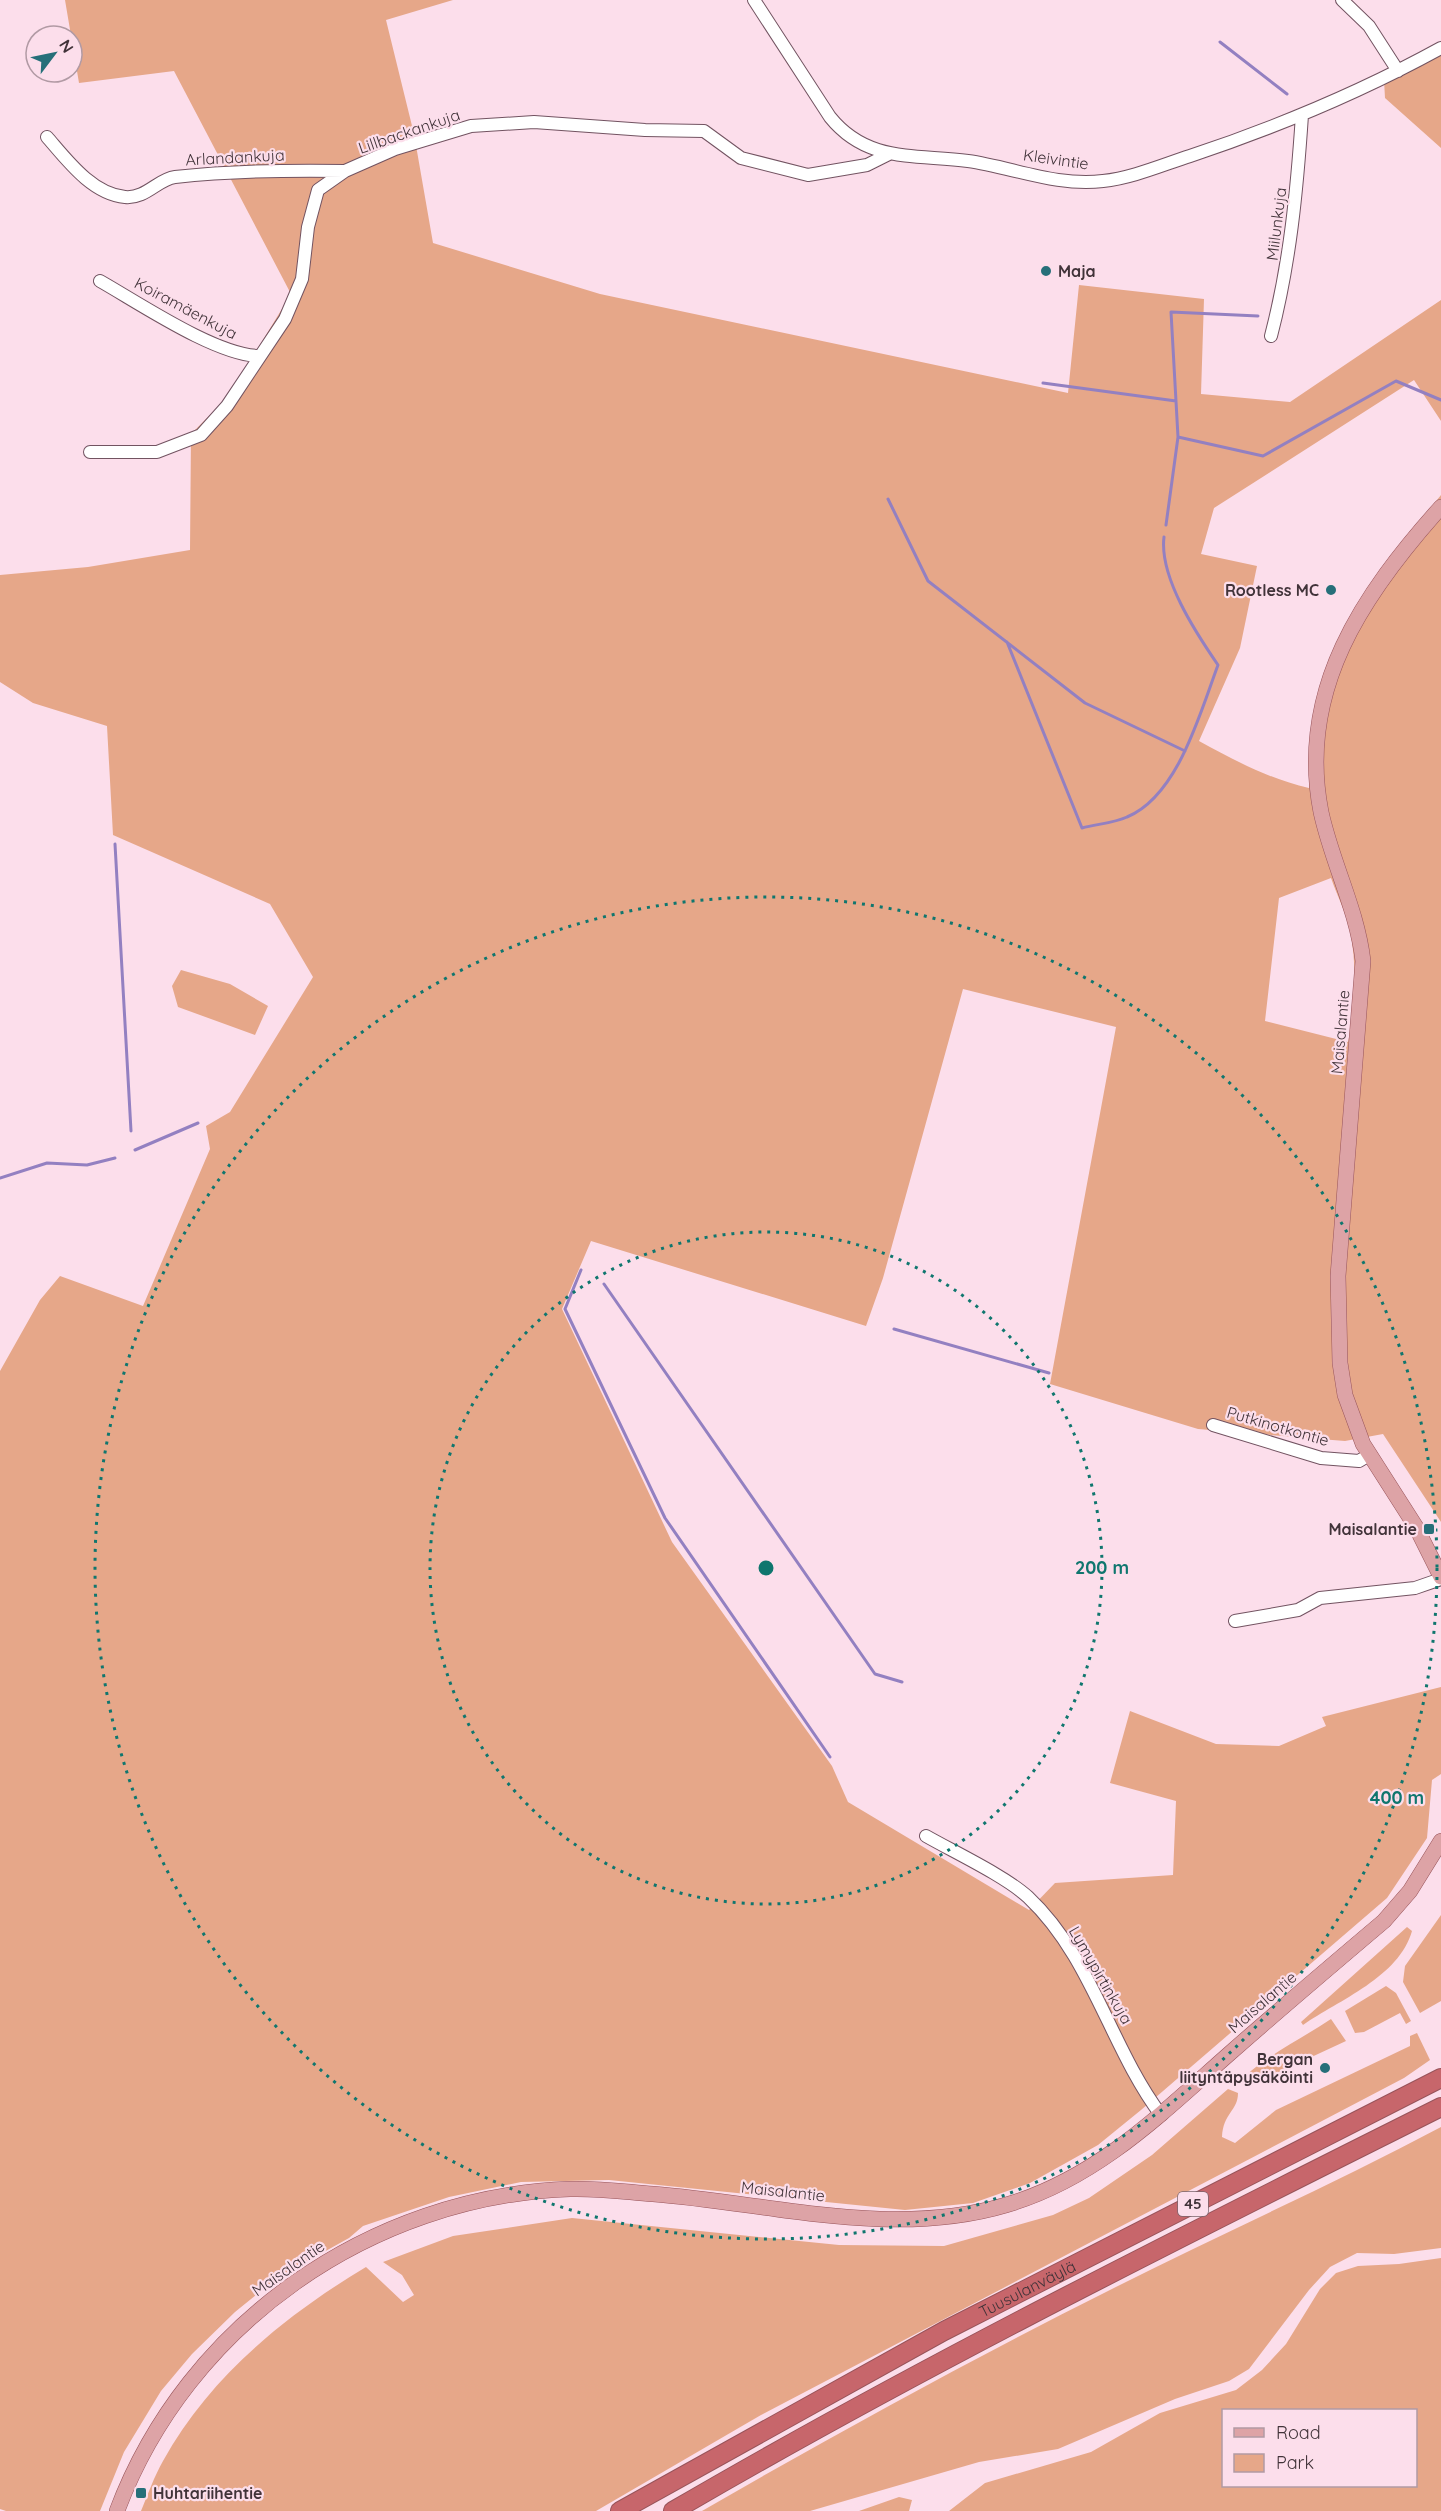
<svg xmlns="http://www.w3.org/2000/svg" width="1441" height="2511" viewBox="0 0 1441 2511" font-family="Quicksand,sans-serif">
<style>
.green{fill:#e6a789;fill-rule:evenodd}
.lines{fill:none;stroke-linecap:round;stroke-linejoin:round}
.stream{stroke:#9380c1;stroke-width:3}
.minor-casing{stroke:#725361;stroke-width:14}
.major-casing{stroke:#98545a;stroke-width:16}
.highway-casing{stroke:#98545a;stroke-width:20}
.minor{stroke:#fff;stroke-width:12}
.major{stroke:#dda3a6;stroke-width:15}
.highway{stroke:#c7666b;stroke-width:18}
.ring{fill:none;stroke:#0f766e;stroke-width:3;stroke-dasharray:3 6}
.poi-dot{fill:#266f79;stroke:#fcdeeb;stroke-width:2}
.labels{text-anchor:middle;stroke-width:4.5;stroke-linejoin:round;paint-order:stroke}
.shield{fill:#fcdeeb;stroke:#79666e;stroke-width:1.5}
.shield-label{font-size:15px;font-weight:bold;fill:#413339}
.street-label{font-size:16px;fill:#413339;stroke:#fcdeeb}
.poi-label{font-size:16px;font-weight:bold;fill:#413339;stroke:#fcdeeb;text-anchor:end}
.centre{fill:#0f766e;stroke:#fcdeeb;stroke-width:3}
.ring-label{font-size:18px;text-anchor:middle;font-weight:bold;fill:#0f766e;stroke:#fcdeeb;stroke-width:4.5;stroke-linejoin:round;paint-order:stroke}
</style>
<rect width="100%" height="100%" fill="#fcdeeb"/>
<path class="green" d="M65,0H453L386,20L414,134L433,243L600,294L1068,393L1079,285L1204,299L1201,394L1290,402L1441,300V421L1414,380L1214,508L1201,554L1257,566L1240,648L1199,741C1234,760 1269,779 1309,788L1311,729L1327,671L1395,552L1441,495V1522L1383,1434L1345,1441L1198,1429L1050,1384L1116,1027L963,989L883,1278L866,1326L591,1241L562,1309L672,1542L832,1766L848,1802L1029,1910L1055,1883L1173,1875L1176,1801L1110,1783L1130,1711L1216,1744L1279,1746L1326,1726L1322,1717L1441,1687V1774L1432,1780L1427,1838L1387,1898L1141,2110L1098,2145L1030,2183L973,2203L905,2210L609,2180L521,2182L449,2197L363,2226L349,2238L277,2278L235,2312L192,2354L161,2391L124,2452L100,2511H6L0,2509V1371L40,1300L60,1276L143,1306L210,1149L206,1126L230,1112L313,977L270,904L113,835L107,726L33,703L0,682V575L88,567L190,550L191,434L229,396L291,294L174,71L79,83ZM1331,878C1337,895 1346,913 1350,930C1357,965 1356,1008 1348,1042L1265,1021L1279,898Z
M1441,49V148L1385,98L1384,80Z
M181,970L230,984L268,1006L255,1035L178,1007L172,986Z
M1441,1915V2001L1420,2013L1403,1982L1405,1966Z
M1407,1927L1412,1931C1399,1977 1339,2000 1303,2025L1301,2022Z
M1386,1986L1396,1993L1411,2021L1406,2024L1400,2013L1364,2032L1355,2033L1345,2011Z
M1331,2019L1346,2041L1262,2080L1252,2082L1245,2076C1271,2053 1301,2039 1331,2019Z
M1417,2033L1430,2060L1404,2078L761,2415L596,2511H141C148,2494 154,2477 163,2461C209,2377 286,2315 366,2267L403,2302L414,2295L402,2275L383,2262L453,2236L572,2218L839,2245L944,2246L1053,2215L1089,2198L1152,2155L1228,2089L1238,2093C1238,2111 1223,2113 1222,2137L1235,2143L1276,2110L1410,2046V2036Z
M1441,2127V2248L1394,2254L1357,2253L1330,2267L1309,2290L1249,2369L1229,2381L1175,2399L1058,2449L979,2462L810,2511H702C835,2434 970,2360 1108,2291C1218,2235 1332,2185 1441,2127Z
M1441,2258V2511H949L985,2483L1091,2452L1160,2413L1236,2390L1262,2370L1286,2344L1320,2289L1336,2273L1358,2266L1399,2264ZM1224,2410H1416V2486H1224Z
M899,2497L912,2500L909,2511H859Z"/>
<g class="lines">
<path class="stream" d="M1220,42L1287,94
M1043,383L1176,401
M1178,437L1263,456L1396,381L1441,400
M888,499L928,581L1085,703L1185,751
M1166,525L1178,437L1171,312L1258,316
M1007,642L1082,828C1097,824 1114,823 1127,817C1178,796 1200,713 1218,665C1196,633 1159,577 1164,537
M115,844L131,1131
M135,1150L198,1123
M0,1178L47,1163L87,1165L115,1158
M581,1270L565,1309L665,1518L830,1757
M604,1284L875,1674L902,1682
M894,1329L1049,1373"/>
<defs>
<path id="minor" d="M754,0L830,117C867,163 915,154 968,161C1011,167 1058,187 1103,181C1132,178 1162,165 1190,156C1277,127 1361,92 1441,48
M1342,0L1369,26L1398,71
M47,137C67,160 92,194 125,197C146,199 158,179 175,177C231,171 289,170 345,171
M100,281C139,303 217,356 260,356
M1271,336C1290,263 1297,190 1302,115
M90,452H157L201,435L227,406L285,319L302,279L308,227L318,190L345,171L395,149L471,126L534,122L645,130L704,131L741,158L808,175L867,165L889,154
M1213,1425L1321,1458L1359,1461L1369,1455
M1235,1621L1298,1610L1320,1598L1415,1588L1441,1579
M926,1836C954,1852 1005,1876 1028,1897C1092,1957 1110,2047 1161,2115"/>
<path id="major" d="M1441,507C1363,594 1297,690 1321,812C1332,863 1357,909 1363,961L1338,1276L1340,1363L1345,1395L1363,1444L1416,1527L1441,1577
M117,2511C187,2324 371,2196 570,2189C598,2188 626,2192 653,2194C770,2203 891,2239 1006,2205C1096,2179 1161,2114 1229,2054C1280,2009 1332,1965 1384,1921L1410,1891L1441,1841"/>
<g id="highway">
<path id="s1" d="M620,2511L944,2331L1441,2078"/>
<path d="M673,2511C923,2365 1182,2237 1441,2107"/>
</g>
</defs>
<use href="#minor" class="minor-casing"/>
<use href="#major" class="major-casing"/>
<use href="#highway" class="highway-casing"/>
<use href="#minor" class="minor"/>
<use href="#major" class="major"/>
<use href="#highway" class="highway"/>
</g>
<g class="ring">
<circle cx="766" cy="1568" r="336"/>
<circle cx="766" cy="1568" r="671"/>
</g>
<g class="poi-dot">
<circle cx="1046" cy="271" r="6"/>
<circle cx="1331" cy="590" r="6"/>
<rect x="1423" y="1523" width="12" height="12" rx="3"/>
<circle cx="1325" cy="2068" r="6"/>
<rect x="135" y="2487" width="12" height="12" rx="3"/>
</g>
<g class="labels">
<rect class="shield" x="1178" y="2192" width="30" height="24" rx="4.5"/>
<g class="shield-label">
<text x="1193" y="2209">45</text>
</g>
<g class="street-label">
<text transform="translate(409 131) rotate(-19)" y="6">Lillbackankuja</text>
<text transform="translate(235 157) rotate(-3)" y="6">Arlandankuja</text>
<text transform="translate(1056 159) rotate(8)" y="6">Kleivintie</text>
<text transform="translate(1276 224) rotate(-83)" y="6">Miilunkuja</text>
<text transform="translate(186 308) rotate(28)" y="6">Koiramäenkuja</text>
<text transform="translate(1340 1032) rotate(-85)" y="6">Maisalantie</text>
<text transform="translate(1278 1426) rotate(16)" y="6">Putkinotkontie</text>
<text transform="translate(1101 1975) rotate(60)" y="6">Lymypirtinkuja</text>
<text transform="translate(1262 2002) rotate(-41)" y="6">Maisalantie</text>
<text transform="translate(783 2191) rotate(6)" y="6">Maisalantie</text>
<text transform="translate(288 2268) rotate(-35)" y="6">Maisalantie</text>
<text dy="6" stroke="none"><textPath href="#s1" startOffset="464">Tuusulanväylä</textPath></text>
</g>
<g class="poi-label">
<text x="1058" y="277" text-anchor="start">Maja</text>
<text x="1319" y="596">Rootless MC</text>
<text x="1417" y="1535">Maisalantie</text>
<text x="1313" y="2065">Bergan<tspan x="1313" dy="18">liityntäpysäköinti</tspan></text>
<text x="153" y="2499" text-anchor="start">Huhtariihentie</text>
</g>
</g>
<circle cx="766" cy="1568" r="9" class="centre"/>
<g class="ring-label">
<text x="1102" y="1574">200 m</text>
<text x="1397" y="1804">400 m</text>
</g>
<rect x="1222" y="2409" width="195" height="78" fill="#fcdeeb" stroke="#b19aa4" stroke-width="1.5"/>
<rect x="1234" y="2428" width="30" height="9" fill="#dda3a6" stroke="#b19aa4" stroke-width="1.5"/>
<text x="1276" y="2439" font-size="18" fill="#413339">Road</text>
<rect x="1234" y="2454" width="30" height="18" fill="#e6a789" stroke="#b19aa4" stroke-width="1.5"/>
<text x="1276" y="2469" font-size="18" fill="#413339">Park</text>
<g transform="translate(54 54) rotate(58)"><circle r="28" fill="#fcdeeb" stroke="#b19aa4" stroke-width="1.5"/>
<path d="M0-4.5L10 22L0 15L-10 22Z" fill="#266f79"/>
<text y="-9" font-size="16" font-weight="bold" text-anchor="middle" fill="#413339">N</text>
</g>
</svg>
